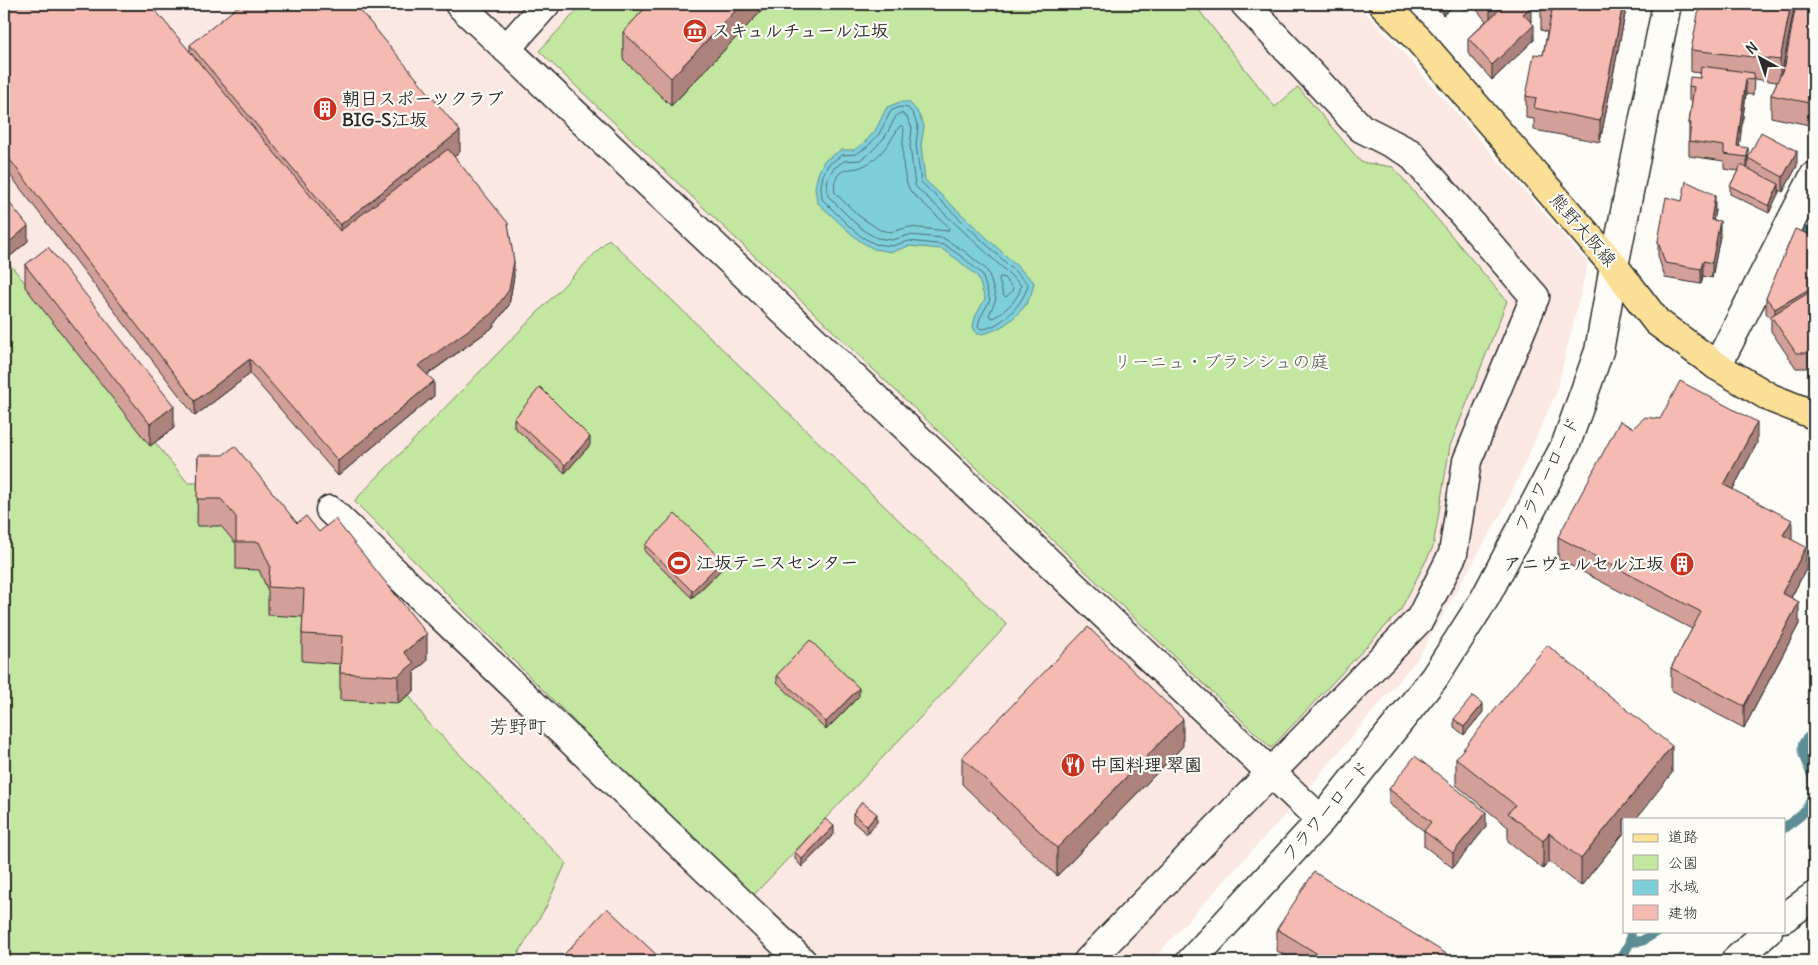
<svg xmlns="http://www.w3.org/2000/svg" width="1818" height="965" viewBox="0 0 1818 965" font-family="Delius,'Klee One',sans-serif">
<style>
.built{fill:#fbe8e2}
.green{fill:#c3e6a0;stroke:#786}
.water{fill:#7fcfdb;stroke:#5d8d95}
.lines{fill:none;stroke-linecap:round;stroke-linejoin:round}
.shore{stroke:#4d6d71;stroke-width:1}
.stream{stroke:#5d8d95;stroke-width:10}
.minor-casing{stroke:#2b2b2b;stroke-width:31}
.major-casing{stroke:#2b2b2b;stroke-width:31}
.minor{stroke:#fdfcf7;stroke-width:28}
.major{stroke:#fbdf96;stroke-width:28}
.wall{fill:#d3a099;stroke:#2b2b2b}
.shaded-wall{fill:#ac827d;stroke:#2b2b2b}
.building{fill:#f5bab2;stroke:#2b2b2b}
.labels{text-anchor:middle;stroke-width:4.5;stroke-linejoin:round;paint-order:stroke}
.poi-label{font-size:18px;font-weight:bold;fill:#2b2b2b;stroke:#fdfcf7;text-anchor:start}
.street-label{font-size:18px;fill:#2b2b2b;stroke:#fdfcf7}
.park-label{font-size:18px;fill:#515a48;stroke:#fdfcf7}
.neighbourhood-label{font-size:19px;fill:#2b2b2b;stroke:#fdfcf7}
</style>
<rect width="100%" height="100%" fill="#fdfcf7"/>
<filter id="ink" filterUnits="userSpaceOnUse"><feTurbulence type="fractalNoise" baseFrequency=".02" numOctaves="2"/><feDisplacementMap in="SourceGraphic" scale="10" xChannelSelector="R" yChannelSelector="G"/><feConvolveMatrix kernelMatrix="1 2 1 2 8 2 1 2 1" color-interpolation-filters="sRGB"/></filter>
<g filter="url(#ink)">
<path class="built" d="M4,4H1357L1401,50L1588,263L1556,393L1505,507L1418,658L1296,803L1151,961H4Z"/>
<path class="green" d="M583,4H1194L1275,107L1298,87L1361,162L1393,167L1507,301L1450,446L1433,547L1400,611L1271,748L539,51Z
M609,239L1007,625L751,898L354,501Z
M4,257L188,483H198L235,473L409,695L426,720L566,863L546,907L514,961H4Z"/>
<path class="water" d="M900,102H909L917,111L924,126L921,145L925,180L1034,282C1033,288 1031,296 1028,301C1018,317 997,334 977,334L973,327L975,317L985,299L978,277L958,260L942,249L909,246L892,252L874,249L860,241L847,230L817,202L815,187L818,174L824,161L841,150H854L864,143L875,131L887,107Z"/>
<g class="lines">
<path class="shore" d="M900,107L908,108L913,114L918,127L916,145L921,182L1028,284C1025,302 1000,329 981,329L978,326L980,318L990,300L982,274L961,256L945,245L909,241L892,246L875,244L862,237L850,227L822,199L821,186L823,175L828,165L842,155L856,154L867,147L879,134L891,111Z
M901,113L907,117L912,128L910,146L915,186L1021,285C1019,300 1006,310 993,318L990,317L989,315L996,299L989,274L986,269L964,251L943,238L909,235L892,240L877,238L866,232L854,222L828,196L827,187L828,178L833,169L844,161L860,160L871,152L885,137L896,116Z
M902,126L904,129C902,146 901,179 912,193L949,227L948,231L909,227L891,232L880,230L859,216L835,193C834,187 834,179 839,174C846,167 854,170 861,167C879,160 890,142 899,127Z
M1000,277H1003L1013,288L1012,291L1006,297L1003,295L999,280Z"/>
<path class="stream" d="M1805,231L1814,235
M1784,828C1793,821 1805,814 1809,804C1812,798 1814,788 1813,781C1812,765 1789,746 1814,734
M1630,942L1642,941L1658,931
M1620,961L1630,942L1631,931"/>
<defs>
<path id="minor" d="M459,4L1321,820
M506,49L546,4
M1717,366L1814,176
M330,510L802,961
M1784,918L1814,896
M1088,961L1420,619L1453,554L1467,461L1535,297L1410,153L1361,128L1245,4
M1191,961L1321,820L1434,678L1485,598L1566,444L1599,351L1614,266L1667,4
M1735,961L1768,931"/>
<path id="major" d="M1383,4L1419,40L1614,266L1657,322L1717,366L1771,398L1814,415"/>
</defs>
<use href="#minor" class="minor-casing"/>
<use href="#major" class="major-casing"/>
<use href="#minor" class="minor"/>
<use href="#major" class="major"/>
</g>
<path class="wall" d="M4,4L190,51V45L460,152L454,157L514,276L509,305L492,328L427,375L434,396L338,476L250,374L195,416L4,167Z
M649,4H768L671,106L623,59V32Z
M1433,4H1456L1443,15Z
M1459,4H1528L1534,40L1492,80L1468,53V38L1486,21L1472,4L1465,10Z
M1627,4L1600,142L1534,130V119L1526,118V96L1543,55L1547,32L1541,30V9Z
M1795,4L1783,69L1814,4V126L1771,117V95L1777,82L1754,79L1753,95L1746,94L1739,146L1748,157L1797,166L1783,192L1779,190V192L1769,213L1730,194V186L1738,171L1724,169V161L1689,156V123L1692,102L1689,101V86L1700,78V73L1691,72V50Z
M1814,193V224L1810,223V201Z
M4,196L28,241L5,261L4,260Z
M1715,210L1713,220L1720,236L1712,278L1703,276L1701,284L1665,278L1658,256V241Z
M1814,236V377L1809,378V368H1796L1771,331V319L1766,313V298Z
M25,265L174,428L150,446L25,287Z
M514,419L590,445L565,473L514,427Z
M1757,443L1733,489L1792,540L1806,569L1791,598L1799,624L1744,728L1671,690V668L1692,629L1558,559V537Z
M198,455L297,523L427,661L414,672V691L398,703L340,700V664L302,661V634L303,617L268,615V591L259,570L236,569V544L221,526H197Z
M645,545L723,568L692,598L645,552Z
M777,675L859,696L826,730L777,682Z
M1483,712L1464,735L1454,727V719Z
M1183,746L1057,876L962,784V757Z
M1456,758L1672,773L1624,819V833L1581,886L1549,861L1543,869L1508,841V827L1456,785Z
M1389,789L1486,827L1453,868L1424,846V831L1389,804Z
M853,814L877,822L867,834L853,822Z
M834,834L802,867L795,859V852Z
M1277,929L1458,961H1295L1277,951Z"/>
<path class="shaded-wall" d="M742,4H768L671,106V78Z
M1443,4H1456L1443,15Z
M1465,4H1472L1465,10Z
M1498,4H1515L1490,25V10Z
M1623,4H1627L1600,142V121Z
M1791,4H1795L1780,82V60Z
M1531,7V22L1523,14Z
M1534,25V40L1492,80V65Z
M1746,79V94L1738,156L1737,146Z
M460,131V152L340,247V225Z
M1748,148V165L1747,172V157Z
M1797,151V166L1783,192V177Z
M1779,184V192L1769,213V206Z
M1715,195V210L1711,235V220Z
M1720,221V236L1712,278V263Z
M28,226V241L5,261V246Z
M514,261V276L509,305L492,328L418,381V366Z
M1703,261V276L1701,284V269Z
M1814,286V302L1775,322V309Z
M250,359V374L195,416V401Z
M434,381V396L338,476V461Z
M174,406V428L150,446V424Z
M1757,422V443L1724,506V485Z
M590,437V445L565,473V465Z
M1792,520V542L1783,535Z
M1806,547V569L1782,615V593Z
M723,560V568L692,598V591Z
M1799,602V624L1744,728V706Z
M427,634V661L414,672V691L398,703V676L404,652Z
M859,688V696L826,730V722Z
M1483,704V712L1464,735V727Z
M1183,719V746L1057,876V848Z
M1672,746V773L1636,819H1624V833L1581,886V859Z
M1486,812V827L1453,868V853Z
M877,814V822L867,834V826Z
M834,826V834L802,867V859Z
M1549,833V861L1543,869V841Z"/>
<path class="building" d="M4,4H150L340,231L448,149L508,223L514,261L509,290L492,313L418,366L434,381L338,461L250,359L195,401L4,152Z
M241,4H355L460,131L340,225L190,45Z
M649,4H742L671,78L623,32Z
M1484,4H1498L1490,10Z
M1506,4H1528L1531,7L1523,14L1534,25L1492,65L1468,38Z
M1542,4H1623L1600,121L1534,108L1536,98L1526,96L1534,54L1543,55L1552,11L1541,9Z
M1700,4H1791L1780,60L1691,50Z
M1796,4H1814V104L1771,95L1785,65Z
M1701,66L1754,73L1753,80L1746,79L1737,146L1748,148L1747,157L1724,154V146L1689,141L1691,123H1689L1694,87L1689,86L1690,77L1700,78Z
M1761,132L1797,151L1783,177L1748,158Z
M1741,165L1779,184L1769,206L1730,186Z
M1686,181L1715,195L1711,220L1720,221L1712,263L1703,261L1701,269L1665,263L1658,241L1666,197L1682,201Z
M1814,193V203L1810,201Z
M4,196L28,226L5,246L4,245Z
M1795,229L1814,236V286L1775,309L1766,298Z
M48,247L174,406L150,424L25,265Z
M1813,290L1814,293V362L1809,363V353H1796L1771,316Z
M1680,381L1757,422L1724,485L1792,520L1783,535L1806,547L1782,593L1799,602L1744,706L1671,668L1701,612L1558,537L1620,421L1633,428L1645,417L1660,419Z
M540,387L590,437L565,465L514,419Z
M235,446L297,523L306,516L319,532L335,519L427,634L404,652L414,663L398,676L340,673L342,636L302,634L304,589L268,587L270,566L259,542H236V517L221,499H197L198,455H223Z
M675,514L723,560L692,591L645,545Z
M1088,627L1183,719L1057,848L962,757Z
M810,640L859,688L826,722L777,675Z
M1547,645L1672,746L1581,859L1549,833L1543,841L1508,813L1515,805L1456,758Z
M1473,696L1483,704L1464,727L1454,719Z
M1415,756L1486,812L1453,853L1424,831L1431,822L1389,789Z
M862,802L877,814L867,826L853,814Z
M825,819L834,826L802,859L795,852Z
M1314,872L1458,961H1329L1277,929Z
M607,908L663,961H558Z
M1279,957L1287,961H1276Z"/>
</g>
<defs>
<symbol id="museum-disc" viewBox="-11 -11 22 22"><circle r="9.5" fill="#c8321e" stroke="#fdfcf7"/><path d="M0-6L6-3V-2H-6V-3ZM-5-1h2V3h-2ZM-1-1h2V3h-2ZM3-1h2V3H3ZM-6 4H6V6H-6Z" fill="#fff"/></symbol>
<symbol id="building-disc" viewBox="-11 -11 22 22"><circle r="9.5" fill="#c8321e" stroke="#fdfcf7"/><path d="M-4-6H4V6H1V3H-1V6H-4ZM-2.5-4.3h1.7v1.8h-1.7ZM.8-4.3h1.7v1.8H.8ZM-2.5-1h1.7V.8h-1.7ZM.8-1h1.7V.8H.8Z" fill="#fff"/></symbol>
<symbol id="stadium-disc" viewBox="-11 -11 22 22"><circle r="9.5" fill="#c8321e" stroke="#fdfcf7"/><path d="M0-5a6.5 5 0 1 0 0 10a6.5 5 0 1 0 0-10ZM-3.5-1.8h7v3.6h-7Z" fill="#fff"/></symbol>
<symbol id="restaurant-disc" viewBox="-11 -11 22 22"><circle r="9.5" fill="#c8321e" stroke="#fdfcf7"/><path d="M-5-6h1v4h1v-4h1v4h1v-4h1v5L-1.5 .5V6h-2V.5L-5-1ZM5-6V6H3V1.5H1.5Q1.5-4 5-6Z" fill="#fff"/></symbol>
</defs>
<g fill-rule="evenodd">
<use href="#museum-disc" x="681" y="17" width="28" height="28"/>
<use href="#building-disc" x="311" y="95" width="28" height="28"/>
<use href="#stadium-disc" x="665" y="549" width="28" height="28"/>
<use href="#building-disc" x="1668" y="550" width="28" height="28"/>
<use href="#restaurant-disc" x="1059" y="751" width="28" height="28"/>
</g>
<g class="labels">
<g class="poi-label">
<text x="712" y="37">スキュルチュール江坂</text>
<text x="342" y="105">朝日スポーツクラブ<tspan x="342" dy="21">BIG-S江坂</tspan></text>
<text x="696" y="569">江坂テニスセンター</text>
<text x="1664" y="570" text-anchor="end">アニヴェルセル江坂</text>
<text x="1090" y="771">中国料理 翠園</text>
</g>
<g class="street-label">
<text transform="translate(1583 230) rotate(49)" y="6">熊野大阪線</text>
<text transform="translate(1547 474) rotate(-64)" y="6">フラワーロード</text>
<text transform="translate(1326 811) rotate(-50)" y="6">フラワーロード</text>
</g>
<g class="park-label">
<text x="1221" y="368">リーニュ・ブランシュの庭</text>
</g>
<g class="neighbourhood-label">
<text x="518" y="733">芳野町</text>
</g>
</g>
<rect width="1818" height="965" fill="none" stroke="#fdfcf7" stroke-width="20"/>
<rect x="10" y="10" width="1798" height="945" fill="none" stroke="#2b2b2b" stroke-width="2" filter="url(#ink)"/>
<rect x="1623" y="818" width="162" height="115" fill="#fdfcf7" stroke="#a9a8a5"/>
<rect x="1633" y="834" width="25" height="8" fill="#fbdf96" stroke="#a9a8a5"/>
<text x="1668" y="842" font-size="15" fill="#2b2b2b">道路</text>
<rect x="1633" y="855" width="25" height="15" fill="#c3e6a0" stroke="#a9a8a5"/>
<text x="1668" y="868" font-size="15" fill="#2b2b2b">公園</text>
<rect x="1633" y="880" width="25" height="15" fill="#7fcfdb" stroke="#a9a8a5"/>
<text x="1668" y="892" font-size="15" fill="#2b2b2b">水域</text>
<rect x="1633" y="905" width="25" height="15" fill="#f5bab2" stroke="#a9a8a5"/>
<text x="1668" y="918" font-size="15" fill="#2b2b2b">建物</text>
<g transform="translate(1760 58) rotate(320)" stroke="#fdfcf7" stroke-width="4" paint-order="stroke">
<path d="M0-4L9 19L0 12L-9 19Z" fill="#2b2b2b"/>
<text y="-8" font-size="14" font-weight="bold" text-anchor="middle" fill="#2b2b2b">N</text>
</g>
</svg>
